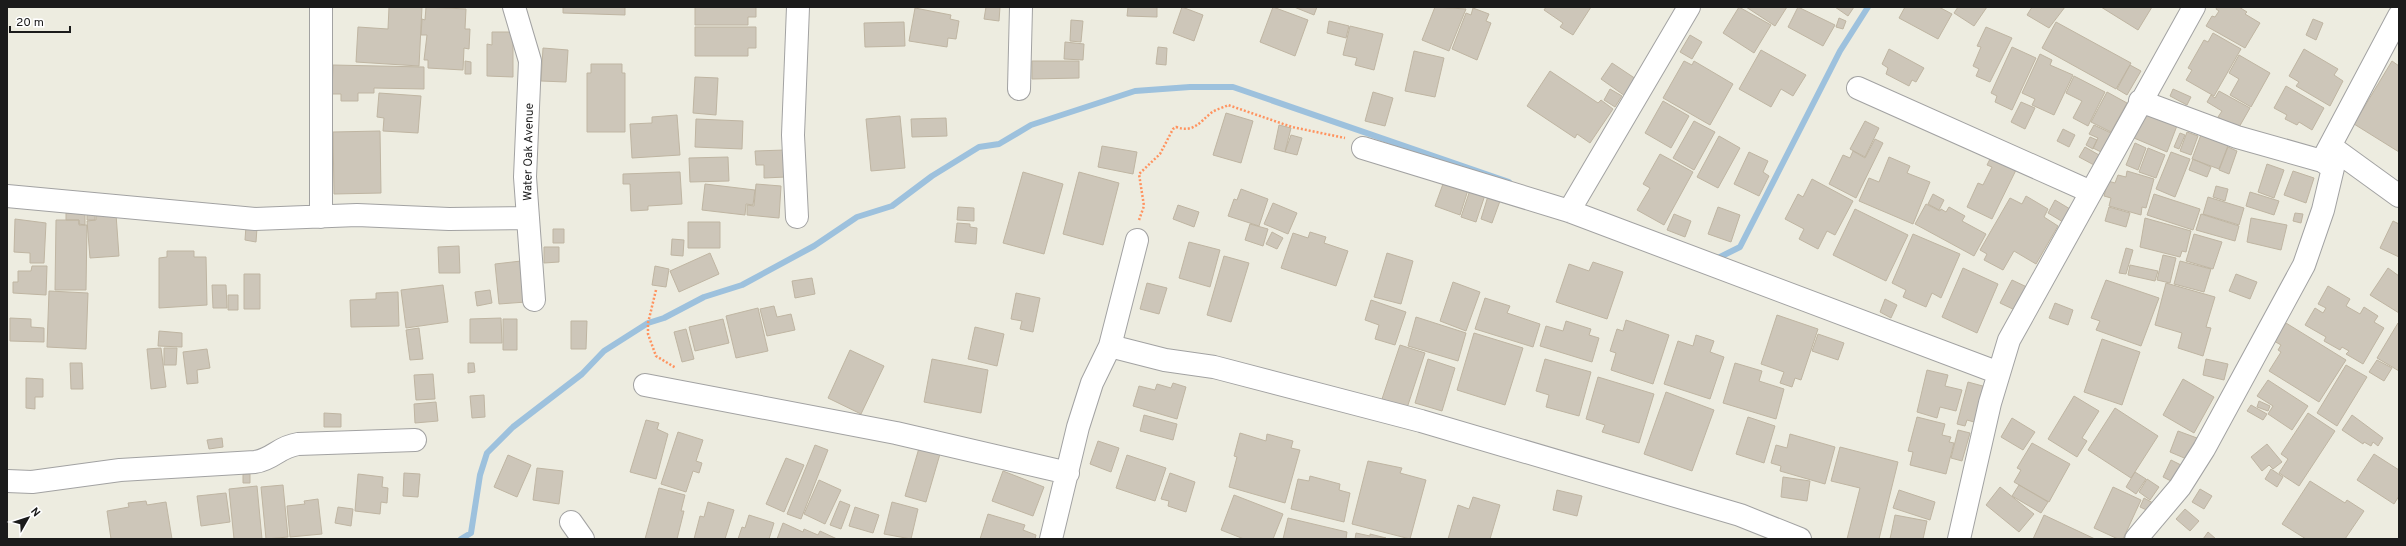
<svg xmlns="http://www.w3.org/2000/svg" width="2406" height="546" viewBox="0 0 2406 546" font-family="Overpass,sans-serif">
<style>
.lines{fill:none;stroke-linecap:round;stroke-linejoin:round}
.stream{stroke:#9dc1dd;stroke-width:6}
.building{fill:#cdc6b9;stroke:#bfb5a2}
.street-casing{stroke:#a2a2a2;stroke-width:24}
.path{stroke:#ff935f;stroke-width:2.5;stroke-dasharray:2 2;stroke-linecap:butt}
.street{stroke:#fff;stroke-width:22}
.labels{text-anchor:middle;stroke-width:3;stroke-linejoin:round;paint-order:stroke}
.street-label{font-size:12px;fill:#1b1b1b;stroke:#fff}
</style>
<rect width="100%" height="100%" fill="#edece0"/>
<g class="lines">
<path class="stream" d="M1715,257L1718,258L1740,247L1840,51L1868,7
M461,539L471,533L480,475L487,453L513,427L582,374L604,351L648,323L664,318L704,297L742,285L814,246L857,217L892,206L932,176L979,147L999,144L1031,125L1135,91L1190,87H1233L1509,182"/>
</g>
<path class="building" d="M389,7H422L419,66L356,62L358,27L388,29Z
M426,7L466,9L465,29H470L469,49L464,48L463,70L428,68V60H424L427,35H421L422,19L425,20Z
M563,7H625V15L563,13Z
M695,7H756V17H748V25H695Z
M986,7H1000L999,21L984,19Z
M1128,7H1157V17L1127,16Z
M1182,7L1203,15L1194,41L1173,33Z
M1273,7L1308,20L1295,56L1260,42Z
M1294,7H1317L1314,15Z
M1435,7L1466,9L1449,51L1422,40Z
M1546,7H1591L1573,35L1560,27L1563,23L1544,10Z
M1739,7L1771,25L1754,53L1723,33Z
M1746,7H1787L1775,26Z
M1798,7L1835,25L1823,46L1788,27Z
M1835,7H1854L1848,16Z
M1905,7H1939L1952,14L1938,39L1899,18Z
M1958,7H1987L1974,26L1954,13Z
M2032,7H2065L2049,28L2027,15Z
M2101,7H2152L2138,30Z
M2217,7H2239L2247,12L2245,14L2260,23L2245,48L2206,26L2212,16L2215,17L2219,11L2216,9Z
M915,8L951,15L950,19L959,21L956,39L948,38L947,47L909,41Z
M1473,8L1489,14L1486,21L1491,23L1477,60L1452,49L1466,13L1471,15Z
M1839,18L1846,21L1843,29L1836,27Z
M2313,19L2323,23L2316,40L2306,35Z
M1071,20L1083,21L1081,42L1070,41Z
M1329,21L1349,26L1346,38L1327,33Z
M904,22L905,46L865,47L864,23Z
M2056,22L2131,63L2116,89L2042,48Z
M1350,26L1383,34L1374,70L1355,65L1357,58L1343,55Z
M695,27H756V48H748V56H695Z
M1986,27L2012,38L1990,82L1976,76L1979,69L1973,66L1981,47L1977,46Z
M492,32H513V77L487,76V44L492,45Z
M2213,33L2241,49L2214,96L2186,80L2192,70L2188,68L2204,40L2208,42Z
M1690,35L1702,42L1692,59L1680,52Z
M1065,42L1084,44L1083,60L1064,59Z
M1158,47L1167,48L1166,65L1156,64Z
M2012,47L2036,58L2012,110L1995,102L1997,96L1991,93Z
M543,48L568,50L566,82L541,81Z
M1889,49L1924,68L1916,82L1912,80L1909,86L1886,74L1888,68L1882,64Z
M2304,49L2338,69L2334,75L2343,81L2330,106L2296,86L2299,82L2289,76Z
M1761,50L1806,75L1793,96L1781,89L1771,107L1739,89Z
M1414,51L1444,58L1435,97L1405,91Z
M2040,54L2052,60L2050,65L2073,75L2054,115L2032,105L2035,99L2022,93Z
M2239,55L2270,73L2251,107L2230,95L2239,79L2229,73Z
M465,61L471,62V74H465Z
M1032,61H1079V78L1032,79Z
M1684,61L1692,65L1694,61L1733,84L1710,125L1663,98Z
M2392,61L2399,66V152L2354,124Z
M1612,63L1636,79L1625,96L1601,79Z
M591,64H622V73H625V132H587V73H591Z
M333,65L424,67V89L374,88V93H358V101H341V94H332Z
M2130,65L2141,71L2127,95L2117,89Z
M1550,71L1598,103L1601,100L1613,109L1590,143L1577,134L1575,138L1527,106Z
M2074,76L2105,92L2088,126L2073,118L2082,101L2066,93Z
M695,77L718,78L716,115L693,113Z
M2286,86L2324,108L2312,130L2299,122L2297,125L2285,119L2287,115L2274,108Z
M1610,89L1622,96L1615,107L1604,100Z
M2173,89L2191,97L2187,105L2170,96Z
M2219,91L2250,108L2238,129L2218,117L2222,111L2207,102L2211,95L2215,98Z
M1373,92L1393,98L1385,126L1365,121Z
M2107,92L2127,103L2111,132L2091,122Z
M379,93L421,96L418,133L383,131L384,118L377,117Z
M1663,101L1689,116L1671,148L1645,133Z
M2021,102L2035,108L2025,129L2011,122Z
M2145,110L2178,123L2167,152L2134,138Z
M1226,113L1253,121L1241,163L1213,155Z
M677,115L680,155L632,158L630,124L652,123V117Z
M900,116L905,168L871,171L866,119Z
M946,118L947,136L912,137L911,119Z
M696,119L743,121L742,149L695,147Z
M1694,121L1715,132L1694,170L1673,158Z
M1865,121L1879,128L1865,157L1850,149Z
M1279,125L1291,128L1285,152L1274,149Z
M2094,125L2111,133L2101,152L2093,148L2098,138L2089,134Z
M2063,129L2075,135L2069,147L2057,141Z
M380,131L381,193L334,194L333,132Z
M2187,132L2198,136L2191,155L2180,151Z
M2202,132L2229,143L2219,169L2192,159Z
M2180,133L2185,135L2179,149L2174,147Z
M1291,135L1302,138L1297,155L1285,152Z
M1719,136L1740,148L1718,188L1697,177Z
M2090,137L2097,140L2093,149L2086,145Z
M1875,139L1883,143L1856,198L1829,184L1843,155L1850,158L1853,151L1865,158Z
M2135,143L2146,148L2138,170L2126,165Z
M1102,146L1137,152L1133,174L1098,167Z
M2085,147L2099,155L2094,165L2079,157Z
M2228,147L2237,151L2229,174L2219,170Z
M2148,148L2165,155L2156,178L2139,172Z
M785,150L786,177L764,178V165H756L755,151Z
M1749,152L1768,161L1763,172L1769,176L1759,196L1734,184Z
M2171,152L2190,159L2175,197L2156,189Z
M1660,154L1693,172L1664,225L1637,210L1650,188L1643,184Z
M728,157L729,181L690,182L689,158Z
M1889,157L1910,166L1907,173L1930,182L1913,224L1859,201L1869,178L1879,182Z
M1991,157L2016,170L1992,219L1967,207L1978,183L1983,185L1992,167L1987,165Z
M2193,159L2211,167L2207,177L2189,170Z
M2267,164L2284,170L2274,198L2258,192Z
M2127,171L2154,179L2146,208L2142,207L2141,215L2109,206L2111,198L2104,196L2108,181L2115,183L2118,175L2126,177Z
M2293,171L2314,178L2306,203L2284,195Z
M680,172L682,204L648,206V210L631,211L630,184H623V174Z
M1023,172L1063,184L1044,254L1003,243Z
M1079,172L1119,183L1103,245L1063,234Z
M1812,179L1853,201L1835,235L1827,231L1818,249L1799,239L1804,229L1785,219L1798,194L1803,197Z
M1444,181L1468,190L1460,215L1435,206Z
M705,184L755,190L753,205L746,204L745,215L702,210Z
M756,184L781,186L779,218L747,215V205L754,206Z
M2216,186L2228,189L2225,201L2213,197Z
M1241,189L1268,199L1259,226L1228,216L1234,199L1237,200Z
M1470,190L1485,195L1476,222L1461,217Z
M2250,192L2279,201L2274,215L2246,206Z
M1933,194L1944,200L1939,210L1928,204Z
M2154,194L2200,209L2193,230L2147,215Z
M1488,196L1500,201L1492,223L1481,219Z
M2026,196L2048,209L2044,217L2058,226L2036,264L2014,251L2003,270L1984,260L1987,254L1980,250L2010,198L2022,204Z
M2208,197L2244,208L2239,225L2203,214Z
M2055,200L2070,209L2063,222L2048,213Z
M1273,203L1297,213L1288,234L1264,224Z
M1926,204L1940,211L1941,209L1946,212L1949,207L1965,216L1962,221L1986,234L1974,256L1915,224Z
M1178,205L1199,212L1194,227L1173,219Z
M958,207L974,208V221L957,220Z
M1718,207L1740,215L1731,242L1708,234Z
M2109,207L2130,213L2126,227L2105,221Z
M1855,209L1908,235L1886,281L1833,255Z
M66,213L85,214V225L79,224V220H66Z
M2295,213L2303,214L2301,223L2293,221Z
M87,214H95V220H87Z
M116,214L119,256L90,258L87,221L96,220V216Z
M1674,214L1691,221L1685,237L1667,230Z
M2201,214L2239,226L2235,241L2196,230Z
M2145,218L2191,231L2186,252L2182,251L2180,257L2140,247Z
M2251,218L2287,225L2281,250L2247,242Z
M15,219L46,223L44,263H30V253L14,252Z
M56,220H79V225H87L86,290H55Z
M2393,221L2399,224V257L2380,248Z
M688,222H720V248H688Z
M957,223L970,224V227L977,228L976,244L955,242Z
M1250,224L1268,229L1263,246L1245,240Z
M246,226L257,228L256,242L245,240Z
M553,229H564V243H553Z
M1272,232L1283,238L1277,249L1266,244Z
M1310,232L1326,237L1324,243L1348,251L1336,286L1281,268L1293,233L1308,238Z
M1913,234L1960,254L1941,298L1932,293L1926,307L1903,297L1906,290L1892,283Z
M2194,234L2222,242L2213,269L2186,261Z
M672,239L684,240L683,256L671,255Z
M1189,242L1220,250L1210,287L1179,278Z
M459,246L460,273H439L438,247Z
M544,247H559V262L544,263Z
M2126,248L2133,250L2126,274L2119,273Z
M167,251H194V257H206L207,305L159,308V258L167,257Z
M710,253L719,274L679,292L670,271Z
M1387,253L1413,261L1401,304L1374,297Z
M2163,255L2176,258L2170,283L2157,280Z
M1224,256L1249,263L1231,322L1207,315Z
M521,261L526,302L499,304L495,264Z
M2180,261L2211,269L2204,292L2174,284Z
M1593,262L1623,272L1607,319L1556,302L1569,264L1589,271Z
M2130,265L2158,271L2155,281L2128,275Z
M32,266H47L46,295L13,293V282H18V271H31Z
M655,266L669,269L666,287L652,285Z
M1963,268L1998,284L1977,333L1942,317Z
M2388,268L2399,276V313L2370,295Z
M244,274H260V309H244Z
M2236,274L2257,282L2250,299L2229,291Z
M812,278L815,294L795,298L792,281Z
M2012,280L2029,288L2017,311L2000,303Z
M2106,280L2159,298L2141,346L2096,330L2100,321L2091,318Z
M1453,282L1480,292L1466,331L1440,321Z
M1147,283L1167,288L1159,314L1140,309Z
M2166,283L2215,297L2206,327L2211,328L2203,356L2178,348L2182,333L2155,325Z
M212,285H226L227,308H213Z
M443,285L448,322L406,328L401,290Z
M2328,286L2350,299L2346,306L2360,314L2364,307L2378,316L2374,322L2384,328L2363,364L2346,354L2349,351L2342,347L2340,350L2324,341L2326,337L2305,325L2315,308L2323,313L2326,308L2318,304Z
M490,290L492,303L477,306L475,292Z
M49,291L88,293L86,349L47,347Z
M398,292L399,326L351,327L350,300L376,299V293Z
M1016,293L1040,298L1033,332L1020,329L1022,321L1011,319Z
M228,295H238V310H228Z
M1485,298L1510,306L1507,313L1540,324L1533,347L1475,329Z
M1885,299L1897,305L1891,318L1880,312Z
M1371,300L1406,312L1395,345L1375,339L1379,325L1365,320Z
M2055,303L2073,310L2068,325L2049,318Z
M774,306L777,317L791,314L795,330L767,336L760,309Z
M758,308L768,351L736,358L726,316Z
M1777,315L1818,329L1801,380L1795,378L1792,387L1780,383L1784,372L1761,364Z
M1416,317L1466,333L1458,361L1408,346Z
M10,318L31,319V327L44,328V342L10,341Z
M501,318L502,343H470V319Z
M503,319H517V350H503Z
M723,319L729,343L695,351L689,327Z
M1626,320L1669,335L1653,384L1611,370L1616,353L1610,351L1617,329L1623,331Z
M571,321H587L586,349H571Z
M1566,321L1591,329L1589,335L1599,338L1592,362L1540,346L1546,326L1563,331Z
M2286,323L2346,360L2319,402L2269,371L2281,352L2278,350L2281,345L2274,341Z
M2398,323H2399V371L2377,358Z
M975,327L1004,334L997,366L968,359Z
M419,328L423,359L410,360L406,330Z
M686,329L694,359L682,362L674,332Z
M159,331L182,333V347L158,346Z
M1474,333L1523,348L1505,405L1457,390Z
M1818,334L1844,343L1838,360L1812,351Z
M1696,335L1714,341L1710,352L1724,357L1710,399L1664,384L1678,341L1693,346Z
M2102,339L2140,352L2122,405L2084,392Z
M1400,345L1425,353L1407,408L1382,399Z
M161,348L166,387L151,389L147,349Z
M164,348H177L176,365H164Z
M207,349L210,368L197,370L198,383L187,384L183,352Z
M850,350L884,366L861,414L828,398Z
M932,359L988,370L981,413L924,402Z
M1428,359L1455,368L1442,411L1415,403Z
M1545,359L1591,372L1579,416L1546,407L1549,395L1536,391Z
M2206,359L2228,364L2224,380L2203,375Z
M2377,360L2392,368L2384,381L2369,372Z
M70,363H82L83,389H71Z
M468,363H474L475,372L468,373Z
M1735,363L1762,371L1759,381L1784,389L1776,419L1723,403Z
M2346,365L2367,377L2337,426L2317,413Z
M1927,370L1948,375L1945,386L1962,390L1956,411L1940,407L1937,418L1917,412Z
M433,374L435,399L416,400L414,375Z
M1598,377L1654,394L1639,443L1602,432L1605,425L1586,419Z
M26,378L43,379V397H35V409L26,408Z
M2183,379L2214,397L2194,433L2163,415Z
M2268,380L2308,406L2292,430L2268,414L2273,406L2257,396Z
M1968,382L1990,388L1981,424L1967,420L1965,426L1957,424Z
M1173,383L1186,387L1177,419L1133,406L1139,386L1155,390L1157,384L1171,388Z
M1666,392L1714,410L1692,471L1644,454Z
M484,395L485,417L472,418L470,396Z
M2074,396L2099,411L2082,438L2087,441L2077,457L2048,439Z
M2259,401L2270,406L2268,411L2257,407Z
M436,402L438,421L415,423L414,404Z
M2251,405L2267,414L2263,420L2247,411Z
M2115,408L2158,436L2131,478L2088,450Z
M324,413L341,414V427H324Z
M2308,413L2335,431L2299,486L2279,473L2288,459L2281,454Z
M1144,415L1177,424L1173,440L1140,431Z
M2352,415L2383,438L2378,446L2373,442L2371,446L2364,442L2363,444L2342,430Z
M1748,417L1775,426L1764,463L1736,454Z
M1917,417L1945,424L1942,435L1951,437L1949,442L1954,443L1946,474L1910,465L1913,452L1908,451Z
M2012,418L2035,432L2023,450L2001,437Z
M646,420L659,423L657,429L668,434L656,479L630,472Z
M1958,430L1970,433L1962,461L1951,458Z
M2178,431L2197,438L2189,460L2170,452Z
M678,432L703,440L696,461L702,463L699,473L693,471L686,492L661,484Z
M1240,433L1266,441L1267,434L1293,441L1291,448L1300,450L1285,503L1229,487L1237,457L1234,456Z
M1790,434L1835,447L1825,484L1780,471L1781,466L1771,463L1776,445L1787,448Z
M222,438L223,447L209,449L207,440Z
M1098,441L1119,448L1111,472L1090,464Z
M2032,443L2070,464L2049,502L2014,482L2021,470L2017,468Z
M2267,444L2282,462L2273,469L2269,465L2262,471L2251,457Z
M815,445L828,450L801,519L787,514Z
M1840,447L1898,462L1879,539H1847L1860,488L1831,481Z
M919,448L940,454L926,502L905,496Z
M2374,454L2399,470V496L2394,504L2357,480Z
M508,455L531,465L517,497L494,487Z
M1127,455L1166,468L1155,501L1116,488Z
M786,458L804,465L784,512L766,504Z
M2171,460L2181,465L2173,482L2163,477Z
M1368,461L1402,468L1400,473L1426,480L1410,539L1352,524Z
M537,468L563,471L559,504L533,500Z
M2271,469L2283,477L2277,487L2265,479Z
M1003,471L1044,487L1033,516L992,501Z
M2135,472L2146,479L2136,494L2126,487Z
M404,473L420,474L418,497L403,496Z
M1170,473L1195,482L1186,512L1168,506L1169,501L1161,499Z
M243,474H250V483H243Z
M358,474L383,477L382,487L388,488L387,503L381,502L380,514L355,511Z
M1310,476L1340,484L1339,490L1350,493L1344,522L1291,509L1298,479L1309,481Z
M1783,477L1810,481L1807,501L1781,497Z
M2147,479L2159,487L2150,500L2139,492Z
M819,480L841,490L825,524L804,514Z
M2310,481L2345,503L2347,500L2364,511L2345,539H2306L2282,524Z
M283,485L288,537L266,539L261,487Z
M2019,485L2048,502L2041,513L2012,496Z
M257,486L262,539H234L229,489Z
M2000,487L2034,514L2019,532L1986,505Z
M2113,487L2141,500L2123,539H2118L2094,528Z
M659,488L685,495L681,511H684L677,539H645Z
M2200,489L2212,496L2204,509L2192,502Z
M1557,490L1582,496L1577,516L1553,510Z
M1899,490L1935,502L1930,520L1893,508Z
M226,493L230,522L201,526L197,496Z
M1234,495L1283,514L1273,539H1244L1221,530Z
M1473,497L1500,505L1490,539H1448L1458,505L1469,509Z
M2144,498L2155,504L2151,512L2140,507Z
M318,499L322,534L290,537L287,506L305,504L304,501Z
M146,501L147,505L166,502L172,539H111L107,511L129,507L128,503Z
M840,501L850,505L841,529L830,525Z
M708,502L734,510L725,539H694L700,516L704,517Z
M892,502L918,509L911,539L884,534Z
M338,507L353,509L351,526L335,523Z
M855,507L879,515L873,533L849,526Z
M2185,509L2199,521L2190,531L2176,519Z
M988,514L1025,525L1023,530L1036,535L1035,539H980Z
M749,515L774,523L769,539H738L742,527L745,528Z
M1895,515L1927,521L1923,539H1890Z
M2044,515L2095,539H2033Z
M1288,518L1347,532L1346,539H1283Z
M783,523L803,532L804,529L818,535L820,531L837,539H777Z
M2208,532L2216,539H2203Z
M1356,533L1370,536V534L1386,538L1355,539Z"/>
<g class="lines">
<defs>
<path id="street" d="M321,7V217
M514,7L530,61L525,177L534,300
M1858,88L2091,192
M1019,89L1021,7
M2140,101L2237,137L2322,161
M2330,146L2399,196
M1363,148L1569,211L1999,373
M7,196L255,219L357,215L449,219L528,218
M1569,211L1689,7
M797,217L793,135L798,7
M1110,346L1165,360L1214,367L1421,421L1740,515L1800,539
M645,385L896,433L1068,473
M7,481L32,482L120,470L255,462C274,459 278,447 298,444L415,440
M571,522L583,539
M1051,539L1078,427L1092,383L1110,346L1137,240
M1959,539L1990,403L2009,340L2194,7
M2136,539L2180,487L2204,449L2304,265L2323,210L2333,168L2322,161L2399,16"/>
</defs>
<use href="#street" class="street-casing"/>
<path class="path" d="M1139,220L1144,206L1139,174L1160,154L1173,129L1176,127C1193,133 1199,123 1211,113C1216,109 1223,108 1228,105L1292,127L1345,138
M656,290L648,323V334L656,356L676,368"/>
<use href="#street" class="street"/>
</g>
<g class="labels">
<g class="street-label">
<text transform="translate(528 152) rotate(-89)" y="4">Water Oak Avenue</text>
</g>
</g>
<rect width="2406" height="546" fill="none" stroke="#1b1b1b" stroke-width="16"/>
<g transform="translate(28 518) rotate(51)" stroke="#ffffff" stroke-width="3" paint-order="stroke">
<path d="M0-3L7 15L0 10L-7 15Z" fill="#1b1b1b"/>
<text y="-6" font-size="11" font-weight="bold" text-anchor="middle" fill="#1b1b1b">N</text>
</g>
<path d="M10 26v6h60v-6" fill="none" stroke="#1b1b1b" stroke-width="2"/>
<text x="16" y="26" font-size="12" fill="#1b1b1b" stroke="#ffffff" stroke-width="3" paint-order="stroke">20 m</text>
</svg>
